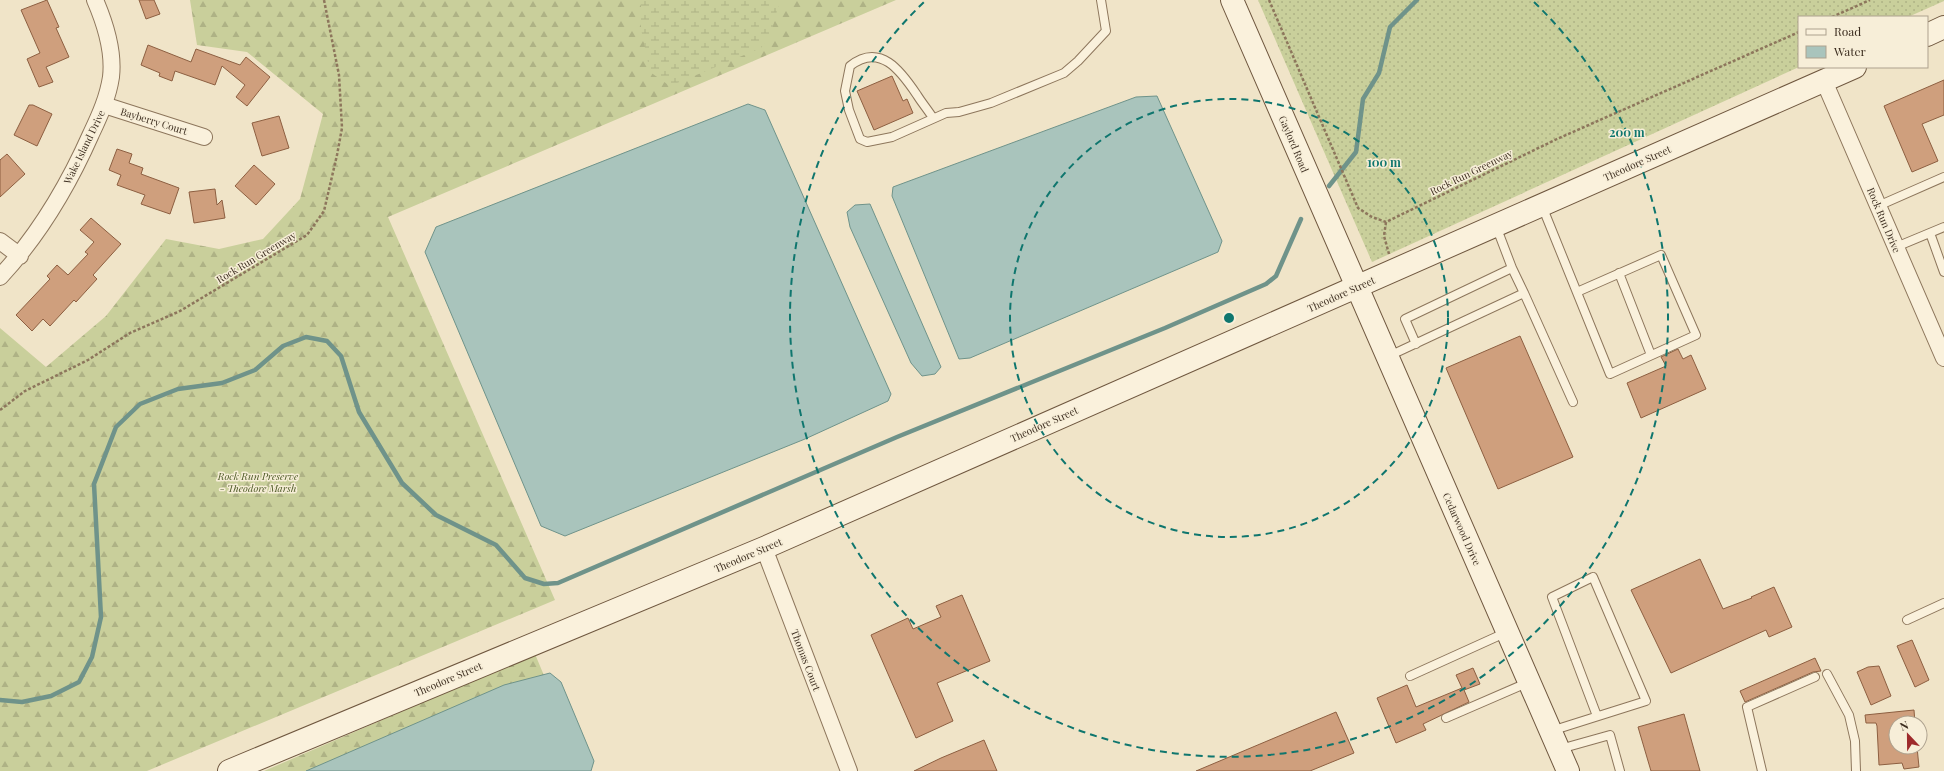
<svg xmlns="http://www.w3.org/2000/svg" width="1944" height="771" viewBox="0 0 1944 771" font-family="'Playfair Display',serif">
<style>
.grass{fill:url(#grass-dots)}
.forest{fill:url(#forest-firs)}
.wetland{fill:url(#wetland-marsh)}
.water{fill:#a9c4bc;stroke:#6f938a}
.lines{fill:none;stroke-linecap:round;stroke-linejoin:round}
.stream{stroke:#6f938a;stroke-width:4.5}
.building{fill:#cf9f7d;stroke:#8d5f41}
.lane-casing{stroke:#8d765c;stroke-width:10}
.street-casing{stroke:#8d765c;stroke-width:18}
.secondary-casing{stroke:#6f573f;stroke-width:24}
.path{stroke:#8d765c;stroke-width:2.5;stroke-dasharray:3 2;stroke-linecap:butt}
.lane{stroke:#faf1dc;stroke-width:8}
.street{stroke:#faf1dc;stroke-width:16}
.secondary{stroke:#faf1dc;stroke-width:22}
.ring{fill:none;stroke:#0f766e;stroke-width:2;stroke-dasharray:7 5}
.labels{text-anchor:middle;stroke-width:3;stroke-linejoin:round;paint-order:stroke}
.street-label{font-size:10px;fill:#3d2e20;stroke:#f7eed8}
.park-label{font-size:10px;font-style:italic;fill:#4d5a26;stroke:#f7eed8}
.centre{fill:#0f766e;stroke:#f7eed8;stroke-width:2}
.ring-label{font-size:12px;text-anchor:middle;font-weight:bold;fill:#0f766e;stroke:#f7eed8;stroke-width:3;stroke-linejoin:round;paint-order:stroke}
</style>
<defs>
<pattern id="grass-dots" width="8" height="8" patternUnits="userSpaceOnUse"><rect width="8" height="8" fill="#c9cf9b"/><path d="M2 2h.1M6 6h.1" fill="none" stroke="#aeb285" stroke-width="1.8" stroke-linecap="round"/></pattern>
<pattern id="forest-firs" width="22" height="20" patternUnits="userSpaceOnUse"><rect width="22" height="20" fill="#c9cf9b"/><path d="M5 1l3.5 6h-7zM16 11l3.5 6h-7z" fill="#aeb285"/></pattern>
<pattern id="wetland-marsh" width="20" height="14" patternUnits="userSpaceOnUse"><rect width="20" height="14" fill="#c9cf9b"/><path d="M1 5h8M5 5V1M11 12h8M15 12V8" fill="none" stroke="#aeb285"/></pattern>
</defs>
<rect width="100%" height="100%" fill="#f0e4c8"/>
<path class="grass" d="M1258,0H1944V1L1908,17H1799V67L1372,262Z"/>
<path class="forest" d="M190,0H896L388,217L555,600L147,771H0V328L46,367L106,316L166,239L219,249L263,239L300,199L323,114L247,52L197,45Z
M535,654L584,771H264Z"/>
<path class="wetland" d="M641,0H780L771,33L761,48L670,86L650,72L641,29Z"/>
<path class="water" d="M1157,96L1222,241L1218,252L970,358L959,359L892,196L893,187L1136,97Z
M748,104L765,110L891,394L888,401L805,439L565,536L541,526L425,252L436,227Z
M870,204L941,367L935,374L922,376L911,363L850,227L847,212L855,205Z
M550,673L561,682L594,761L591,771H306L504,685Z"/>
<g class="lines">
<path class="stream" d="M1329,186L1356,152L1363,99L1379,73L1390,27L1417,0
M0,700L22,702L51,696L79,682L92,657L101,617L94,484L116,427L140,404L178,389L222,383L255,370L283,346L306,337L327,341L341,356L359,412L402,483L436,515L496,545L525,578L544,584L558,583L897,437L1165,328L1266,284L1276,276L1301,219"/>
</g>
<path class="building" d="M47,0L59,27L56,28L69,57L46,67L53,82L39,87L27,59L40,53L21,10Z
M139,0H154L160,14L146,19Z
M148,45L191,62L196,49L240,65L246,57L270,77L247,106L236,97L245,85L222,66L215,85L175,71L172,81L159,76L160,73L141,65Z
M892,76L903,101L907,99L913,113L874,130L857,91Z
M1944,80V115L1922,124L1938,161L1912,172L1884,106Z
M29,105H33L52,114L37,146L14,135Z
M279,116L289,148L262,156L252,123Z
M117,149L132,154L129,163L143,168L141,174L179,188L170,214L141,204L145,195L117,185L121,175L109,170Z
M7,154L25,174L0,197V160Z
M254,165L275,184L256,205L235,186Z
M215,189L217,205L222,200L225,218L194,223L189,192Z
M91,218L121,244L93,275L97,279L76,302L74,300L50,326L43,319L32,331L16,315L50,279L47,276L57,265L68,275L88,254L85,252L94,242L80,230Z
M1520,336L1573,457L1498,489L1446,368Z
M1678,349L1683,359L1691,355L1706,389L1641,418L1627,383L1666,366L1661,357Z
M1700,559L1723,609L1752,598L1751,597L1774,587L1792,627L1769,637L1766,630L1671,673L1631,590Z
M962,595L990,661L937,683L953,721L916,738L871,635L908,618L913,629L941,617L936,606Z
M1912,640L1929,680L1915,687L1897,646Z
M1815,658L1821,671L1813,672L1745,702L1740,691Z
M1879,666L1891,696L1871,705L1857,672L1868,667Z
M1473,668L1480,684L1464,690L1469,702L1423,724L1426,730L1396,743L1377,698L1407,685L1416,707L1462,688L1456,675Z
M1914,710L1915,723H1896V747H1917L1919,767L1904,769L1902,763L1879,765L1877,726L1876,723H1866L1865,715Z
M1336,712L1354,753L1310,771H1196Z
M1684,714L1700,771H1651L1638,727Z
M984,740L997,771H914L941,758Z"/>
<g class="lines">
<defs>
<path id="lane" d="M933,118C928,110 922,103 917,95C901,71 880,42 850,66L845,91L849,110L860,139L867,142L892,137L946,113L959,112L991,103L1064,73L1078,61L1106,31L1101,0
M1542,206L1610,374L1696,335L1661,255L1577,292
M1878,206L1944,177
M1496,226L1512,268
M1930,233L1944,272
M1896,247L1944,227
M1619,273L1651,355
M1416,344L1405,319L1512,268L1524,293
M1389,356L1524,293L1573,402
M1907,620L1944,603
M1827,674L1849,715L1855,741L1856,771
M1410,676L1507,632
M1446,718L1529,682
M1551,731L1646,701L1593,577L1552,597L1597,716
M1560,749L1610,735L1620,771
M1762,771L1747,707L1815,677"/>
<path id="street" d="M1824,81L1944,358
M104,105L204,137
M0,241L20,256
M0,277C38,236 68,186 91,134C100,115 108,97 111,77C114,51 105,23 95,0
M764,548L849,771"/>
<path id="secondary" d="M1232,0L1568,771
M1927,35L1944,27
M229,771L764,548L1855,67"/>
</defs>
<use href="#lane" class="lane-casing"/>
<use href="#street" class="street-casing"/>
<use href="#secondary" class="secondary-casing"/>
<path class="path" d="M1269,0L1358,208L1372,217L1386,222L1557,139L1799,32
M1832,17L1870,0
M1386,222L1384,236L1389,254
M0,410L25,391L88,360L130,333L180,311L307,235L324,211L337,155L342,128L339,75L324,0"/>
<use href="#lane" class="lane"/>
<use href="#street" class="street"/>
<use href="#secondary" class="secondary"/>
</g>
<g class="ring">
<circle cx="1229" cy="318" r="219"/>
<path d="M1534 2A439 439 0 1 1 924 2"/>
</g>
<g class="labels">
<g class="street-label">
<text transform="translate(154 121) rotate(17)" y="4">Bayberry Court</text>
<text transform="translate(1294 144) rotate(67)" y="4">Gaylord Road</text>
<text transform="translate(84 147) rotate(-64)" y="4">Wake Island Drive</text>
<text transform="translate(1637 163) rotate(-24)" y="4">Theodore Street</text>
<text transform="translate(1471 172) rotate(-26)" y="4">Rock Run Greenway</text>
<text transform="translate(1884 220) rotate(67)" y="4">Rock Run Drive</text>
<text transform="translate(256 257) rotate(-31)" y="4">Rock Run Greenway</text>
<text transform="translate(1341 294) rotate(-24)" y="4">Theodore Street</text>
<text transform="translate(1044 424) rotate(-24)" y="4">Theodore Street</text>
<text transform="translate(1462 529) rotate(66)" y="4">Cedarwood Drive</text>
<text transform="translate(748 555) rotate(-23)" y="4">Theodore Street</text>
<text transform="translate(806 660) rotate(69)" y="4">Thomas Court</text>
<text transform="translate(448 679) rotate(-23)" y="4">Theodore Street</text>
</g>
<g class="park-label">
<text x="258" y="480">Rock Run Preserve<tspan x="258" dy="12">- Theodore Marsh</tspan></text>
</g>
</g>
<circle cx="1229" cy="318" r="6" class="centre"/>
<g class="ring-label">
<text x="1627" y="137">200 m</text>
<text x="1384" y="167">100 m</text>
</g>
<rect x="1798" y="16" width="130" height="52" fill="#f7eed8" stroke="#ada18e"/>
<rect x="1806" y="29" width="20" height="6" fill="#faf1dc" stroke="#ada18e"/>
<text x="1834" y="36" font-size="12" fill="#3d2e20">Road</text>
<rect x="1806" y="46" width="20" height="12" fill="#a9c4bc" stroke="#ada18e"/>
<text x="1834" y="56" font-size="12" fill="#3d2e20">Water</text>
<g transform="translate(1908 735) rotate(338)"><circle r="19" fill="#f7eed8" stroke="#ada18e"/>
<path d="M0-3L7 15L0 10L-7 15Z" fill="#9e2a2b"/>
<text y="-6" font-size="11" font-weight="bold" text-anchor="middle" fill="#3d2e20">N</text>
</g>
</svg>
